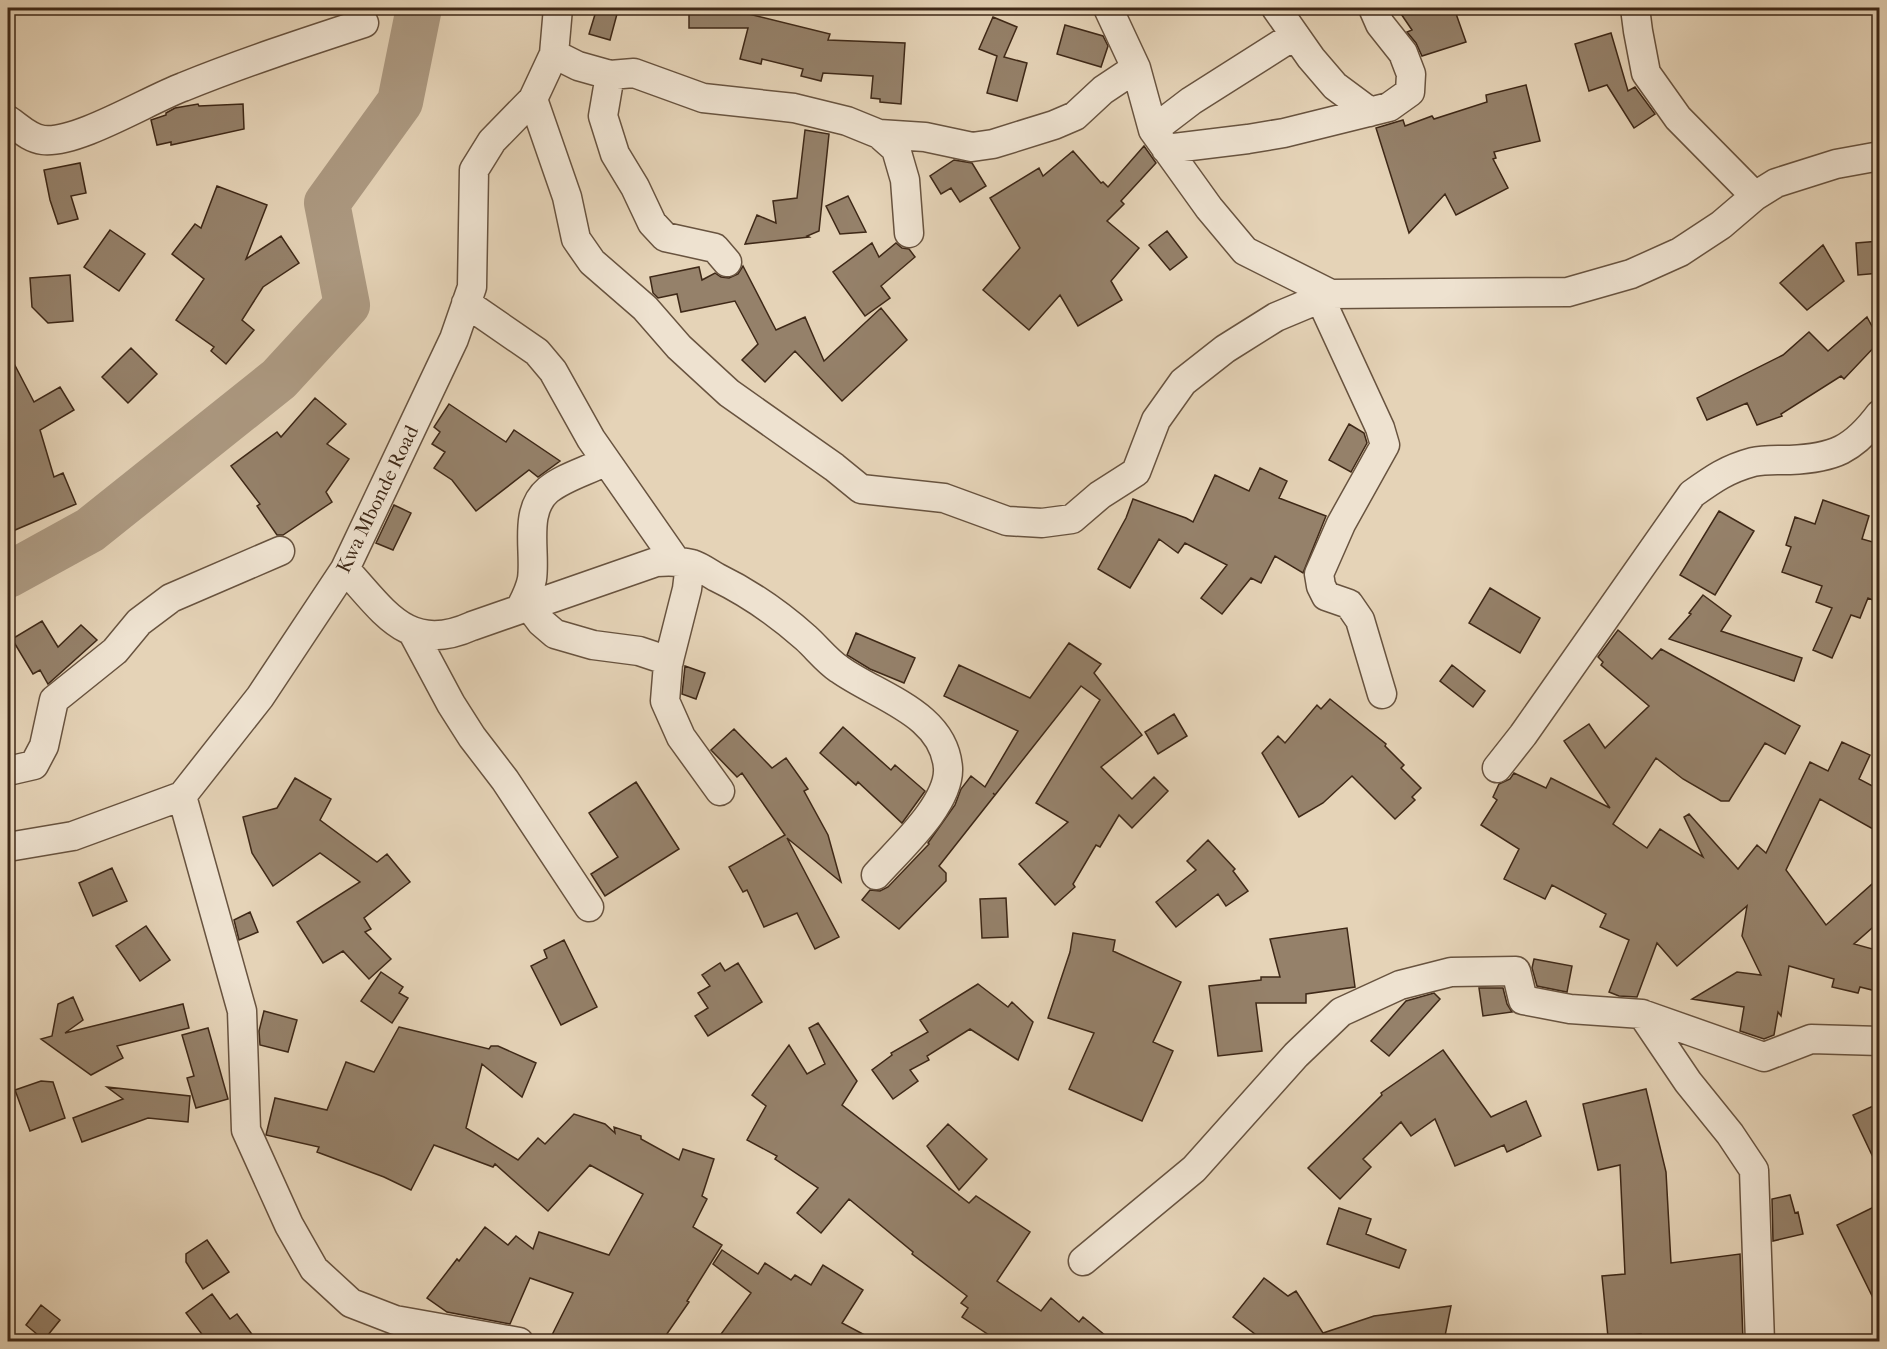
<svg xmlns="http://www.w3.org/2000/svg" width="1887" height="1349" viewBox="0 0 1887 1349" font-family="'IM FELL French Canon',serif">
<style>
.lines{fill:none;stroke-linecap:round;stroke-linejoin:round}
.river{stroke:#ac9981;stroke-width:46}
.building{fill:#95816a;stroke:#3e2817;stroke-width:1.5}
.minor-casing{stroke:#68533f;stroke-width:31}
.minor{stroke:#eee2d0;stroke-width:28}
.labels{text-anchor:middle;stroke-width:5;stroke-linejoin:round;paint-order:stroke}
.street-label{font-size:20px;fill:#3e2817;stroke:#eee2d0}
</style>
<rect width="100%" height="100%" fill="#e5d3b7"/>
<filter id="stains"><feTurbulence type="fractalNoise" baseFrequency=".00333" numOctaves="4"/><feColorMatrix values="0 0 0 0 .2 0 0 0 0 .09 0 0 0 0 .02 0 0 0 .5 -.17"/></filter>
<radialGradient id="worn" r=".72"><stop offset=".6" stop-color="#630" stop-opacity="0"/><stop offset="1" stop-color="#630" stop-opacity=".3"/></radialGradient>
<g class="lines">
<path class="river" d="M8,575L90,530L279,379L347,305L327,203L400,102L419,8"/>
</g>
<path class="building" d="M597,8L617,14L610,40L589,34Z
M689,8H724L830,34L828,40L905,43L901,104L880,102V99L871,98L873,76L823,73L821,81L801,76L803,69L762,59L761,64L740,59L748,28H689Z
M1397,8H1454L1466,42L1422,56L1416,43L1407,32L1412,30Z
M993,17L1017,27L1004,57L1027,63L1017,101L987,93L997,56L979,49Z
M1065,25L1103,36L1108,46L1101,67L1057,54Z
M1611,33L1628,91L1635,87L1655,114L1634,128L1607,85L1589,91L1575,44Z
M1526,85L1540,141L1494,152L1496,158L1493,159L1508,188L1456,215L1445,194L1409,233L1376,128L1403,120L1405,126L1432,116L1434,119L1487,102L1486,95Z
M198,104L199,106L243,104L244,129L171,145V142L157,145L151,120L166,115V113L175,108Z
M805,130L829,134L819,231L807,236L809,237L745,244L757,215L776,223L773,201L797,198Z
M1144,146L1156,163L1121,201L1124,204L1107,221L1139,248L1111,281L1122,300L1078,326L1060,295L1029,330L983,290L1020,248L990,198L1039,168L1043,176L1073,151L1101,183L1103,182L1108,187Z
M954,160L972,163L986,186L960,202L951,188L941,194L930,176Z
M80,163L86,193L71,196L78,219L58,224L50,200L44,170Z
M217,186L267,205L246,259L281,236L299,263L263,287L242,320L254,330L226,364L211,351L214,347L176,320L204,279L172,254L195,224L201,228Z
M848,196L866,232L840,234L826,206Z
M110,230L145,254L119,291L84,267Z
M1167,231L1187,257L1170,270L1149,245Z
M1880,241V273L1858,275L1856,243Z
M872,243L879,257L896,243L902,248L909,249L915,257L881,286L890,298L865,316L833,272Z
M1823,245L1844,281L1807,310L1780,283Z
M743,266L776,330L805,317L824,361L881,308L907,340L842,401L795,351L765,382L742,360L758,344L735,301L681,312L677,294L658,298L653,293L650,277L699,267L702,280L715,273L721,277L729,278L738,274Z
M70,275L73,321L48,323L32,307L30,278Z
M1867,317L1880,341L1844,379L1841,376L1781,414L1782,416L1757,425L1747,403L1707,420L1697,398L1783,355L1809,332L1828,351Z
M131,348L157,374L128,403L102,377Z
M8,352L34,402L60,387L74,410L40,430L54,477L63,473L76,504L8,533Z
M315,398L346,424L327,444L349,459L326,492L332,502L283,535H277L257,506L260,504L231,466L277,432L281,437Z
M449,404L506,442L514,430L560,461L538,477L529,470L476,511L452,480L434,468L445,452L432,444L440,432L434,427Z
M1349,424L1364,433L1367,443L1351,472L1329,460Z
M1260,468L1287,481L1279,498L1326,516L1303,573L1275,556L1261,583L1251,578L1222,614L1201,598L1227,565L1185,543L1178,553L1159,539L1130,588L1098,569L1126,518L1133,499L1186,518L1193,522L1215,475L1249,491Z
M1823,500L1869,516L1862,539L1880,544V588L1875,601L1868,598L1860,618L1851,615L1832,658L1813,650L1832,608L1816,602L1822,586L1782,572L1791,547L1786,545L1795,517L1815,524Z
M394,505L411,513L393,550L376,543Z
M1719,511L1754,531L1715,595L1680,575Z
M1490,588L1540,618L1520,653L1469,623Z
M1703,595L1731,616L1721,631L1802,658L1794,681L1669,639L1691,614L1689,613Z
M42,621L58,647L81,625L97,640L48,684L40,670L33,674L12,639Z
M1618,630L1652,659L1661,649L1800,726L1785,754L1765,743L1729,801H1721L1683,779L1656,758L1613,824L1647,848L1660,829L1703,857L1684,817L1689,814L1738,869L1757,845L1766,853L1810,762L1828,771L1842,742L1870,755L1859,779L1880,790V833L1820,799L1786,870L1826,925L1880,877V921L1854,944L1880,951V979L1876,991L1860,987L1858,993L1832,987L1834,979L1789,966L1781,1016L1778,1012L1774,1035L1764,1039L1740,1031L1744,1007L1692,999L1737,972L1761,975L1742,936L1747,906L1677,966L1657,943L1637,997L1619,996L1609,992L1629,940L1600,927L1606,914L1552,885L1545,899L1504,879L1519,849L1481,825L1497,800L1493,797L1499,784L1510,779L1514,773L1546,788L1551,778L1610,808L1564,741L1589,724L1605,748L1649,706L1601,665L1603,662L1598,657Z
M856,633L915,658L904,683L870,669L847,655Z
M1069,643L1101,664L1094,673L1142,735L1101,767L1132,799L1154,777L1168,791L1132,828L1119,815L1100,847L1096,845L1073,884L1075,887L1055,905L1019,864L1068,822L1036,803L1100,700L1081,686L995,795L993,793L995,795L939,866L946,873V881L899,929L862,900L870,890L880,891L888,887L929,844L928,843L955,805L961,789L971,776L985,787L1018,731L944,696L959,665L1030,698Z
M1452,665L1485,691L1473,707L1440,681Z
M685,666L705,673L696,699L682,694Z
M1330,699L1386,744L1385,746L1404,765L1401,768L1421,788L1412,797L1415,800L1395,819L1352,776L1323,803L1299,817L1262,753L1278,736L1285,743L1317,705L1321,709Z
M1174,714L1187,736L1158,754L1145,732Z
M843,727L891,770L895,765L925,791L902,823L858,782L856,785L820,753Z
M734,729L772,768L786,758L808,789L804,791L828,835L841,882L787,838L839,937L815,949L797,913L764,927L747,890L743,892L729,867L785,835L742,773L737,777L711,750Z
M295,778L331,799L320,820L377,862L387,854L410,882L364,918L371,929L365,932L391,959L369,979L343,951L323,963L297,922L360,882L320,853L273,886L252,853L243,817L277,808Z
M636,782L679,849L605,896L591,874L618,857L589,813Z
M1208,840L1235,869L1233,871L1248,891L1226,906L1218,894L1176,927L1156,902L1196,870L1187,861Z
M112,868L127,901L93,916L79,883Z
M1006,898L1008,937L982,938L980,899Z
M250,912L258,932L239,940L234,920Z
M146,926L170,960L140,981L116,946Z
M1347,928L1355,987L1306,994V1003H1256L1262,1051L1218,1056L1209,986L1261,980V977H1280L1270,939Z
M1073,933L1115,940L1113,951L1181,982L1153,1042L1173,1051L1142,1121L1069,1089L1094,1033L1048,1018L1070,952Z
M564,940L597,1007L561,1025L531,966L547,958L544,950Z
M1534,959L1572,966L1567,992L1537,986L1532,968Z
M720,963L725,971L738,963L762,1002L708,1036L695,1016L708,1008L698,993L710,986L702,975Z
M381,972L403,987L399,993L408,998L392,1023L361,1001Z
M978,984L1008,1007L1012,1002L1033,1022L1018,1060L970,1029L927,1056L929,1060L910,1070L918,1081L893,1099L872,1070L892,1055L891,1053L928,1032L920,1020Z
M1479,988H1503L1507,1004L1512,1012L1483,1016Z
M1434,993L1440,999L1389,1056L1371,1041L1406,1001Z
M73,997L83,1020L65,1033L183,1004L189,1028L117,1046L123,1058L91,1075L41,1039L52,1036L58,1004Z
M264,1011L297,1020L288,1052L260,1045L259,1031Z
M818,1023L857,1081L842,1105L969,1203L976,1196L1030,1232L997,1281L1041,1311L1051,1298L1079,1322L1083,1317L1112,1341H998L962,1317L968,1308L961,1303L967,1296L912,1254L913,1252L849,1199L821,1233L797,1213L818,1188L775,1159L777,1156L747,1140L766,1106L752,1095L789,1045L807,1074L825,1064L809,1028Z
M399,1027L489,1049L491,1046H498L536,1063L522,1097L482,1064L466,1128L518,1160L538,1138L545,1144L574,1114L605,1124L615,1133L614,1127L641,1136V1139L679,1160L683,1149L714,1159L702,1196L707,1199L693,1227L722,1245L687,1301L689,1302L662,1341H549L573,1293L530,1278L510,1324L447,1312L427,1298L457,1259L459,1261L485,1227L508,1245L516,1236L533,1249L539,1232L609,1255L643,1194L590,1165L548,1211L495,1164L493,1167L434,1145L411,1190L384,1177L317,1152L319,1147L266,1135L275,1098L327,1110L346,1062L374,1072Z
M208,1028L228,1099L196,1108L187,1078L194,1076L182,1035Z
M1443,1050L1491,1117L1526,1101L1541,1136L1507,1152L1504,1145L1455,1166L1435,1119L1411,1136L1401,1122L1363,1159L1371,1167L1340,1199L1308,1168L1382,1095L1381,1093Z
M41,1081L53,1082L65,1118L30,1131L15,1090Z
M107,1087L190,1096L188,1122L148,1118L82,1142L73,1118L123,1099Z
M1646,1089L1666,1172L1671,1263L1740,1254L1743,1341H1641V1334L1608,1337L1602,1276L1625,1274L1620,1165L1598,1170L1583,1104Z
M1880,1103V1172L1853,1115Z
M948,1124L987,1159L959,1190L927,1146Z
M1790,1195L1795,1213L1798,1212L1803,1234L1773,1241L1772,1199Z
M1880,1204V1312L1837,1225Z
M1339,1208L1371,1219L1366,1234L1406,1250L1399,1268L1327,1244Z
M207,1240L229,1272L203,1289L186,1262V1254Z
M722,1250L758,1274L765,1263L791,1280L795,1275L811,1285L823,1265L863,1290L842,1323L876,1341H716L751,1293L713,1264Z
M1264,1278L1288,1296L1296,1291L1323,1333L1374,1316L1451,1306L1444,1341H1264L1233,1317Z
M212,1294L230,1319L237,1314L257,1341H198L204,1337L186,1313Z
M41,1305L60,1320L44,1340L26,1325Z"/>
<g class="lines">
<defs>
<path id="minor" d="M1108,8L1136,68L1153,130L1209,208L1245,251L1331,294L1568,292L1631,274L1680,252L1721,225L1755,196L1776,183L1836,164L1880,156
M1276,8L1311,58L1335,86L1370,112
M1635,8L1638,31L1646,73L1678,118L1755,196
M554,54L578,66L610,75L634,73L703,98L794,108L847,121L879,134L896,149L905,180L909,233
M610,75L603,116L615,154L635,187L652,223L665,237L715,248L727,262
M533,99L567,197L576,239L592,262L645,308L679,347L729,393L834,467L861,489L944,498L1007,521L1042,523L1072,519L1100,495L1136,472L1156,420L1183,382L1225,349L1276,317L1331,294
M8,120C19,127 28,138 43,140C77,144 148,100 183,87C242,63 303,43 364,23
M1153,130L1191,101L1295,35
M879,134L925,137L972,147L993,144L1054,125L1075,116L1103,90L1136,68
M1166,149L1248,139L1284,133L1389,107L1410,92L1411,74L1403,53L1380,24L1373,8
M1320,298L1380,428L1385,445L1341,524L1319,574L1321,586L1326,596L1349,604L1360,620L1382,694
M466,303L537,352L553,371L591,439L676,561
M690,564L687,589L668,664L665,701L681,737L720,791
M345,569C384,611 408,655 472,626L656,562C669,561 680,561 692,564C701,567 709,573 716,577C749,593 779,614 806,638C817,648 827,661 839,669C878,697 944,713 948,768C950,804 899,849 876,875
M529,606L541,622L555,634L593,645L639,651L669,661
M520,609C525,599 530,590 532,579C536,551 523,511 548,490C564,477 587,471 606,461
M413,633L451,704L472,737L505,780L589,907
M1497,768L1523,735L1692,494C1713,479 1727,469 1753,462C1764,459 1778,460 1790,460C1834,458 1853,450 1880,414
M8,771L34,765L44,746L54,700L115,651L139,622L171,598L280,551
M182,796L242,1011L246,1130L289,1225L314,1269L351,1303L395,1320L519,1342
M8,847L73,836L182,796L260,697L345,569L454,339L472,287L474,170L492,141L533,99L554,54L558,8
M1642,1014L1688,1082L1730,1134L1754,1170L1760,1342
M1083,1261L1194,1169L1296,1055L1341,1012L1400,985L1451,972L1516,971L1523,1000L1570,1009L1642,1014L1764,1057L1811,1039L1880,1041"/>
</defs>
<use href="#minor" class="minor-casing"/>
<use href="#minor" class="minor"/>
</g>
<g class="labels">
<g class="street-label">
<text transform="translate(377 499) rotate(-64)" y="7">Kwa Mbonde Road</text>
</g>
</g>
<rect width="1887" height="1349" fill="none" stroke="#e5d3b7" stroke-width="30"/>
<rect x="9" y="9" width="1869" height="1331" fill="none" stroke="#3e2817" stroke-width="3"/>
<rect x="15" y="15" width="1857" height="1319" fill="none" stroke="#3e2817" stroke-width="1.5"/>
<rect width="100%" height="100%" filter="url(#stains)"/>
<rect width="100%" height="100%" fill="url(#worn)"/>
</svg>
